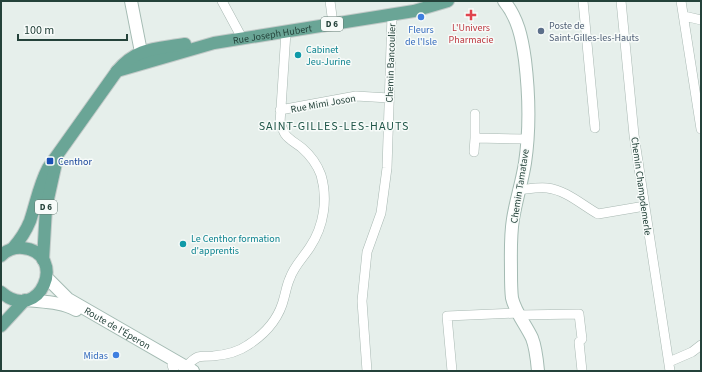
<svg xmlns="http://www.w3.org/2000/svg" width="702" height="372" viewBox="0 0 702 372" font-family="'Source Sans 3',sans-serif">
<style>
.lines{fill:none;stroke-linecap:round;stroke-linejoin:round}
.street-casing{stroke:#a8b8b2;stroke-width:10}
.secondary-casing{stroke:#a4bbb3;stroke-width:14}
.primary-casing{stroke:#c2cac8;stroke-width:14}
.street{stroke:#fff;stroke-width:9}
.secondary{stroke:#fff;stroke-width:12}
.primary{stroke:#6aa596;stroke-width:12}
.health-dot{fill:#e0444e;stroke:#f7fbf9;stroke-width:1.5}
.shop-dot{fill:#3f7fe0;stroke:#f7fbf9;stroke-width:1.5}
.service-dot{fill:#5c6f8a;stroke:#f7fbf9;stroke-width:1.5}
.culture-dot{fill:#0f9aa8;stroke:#f7fbf9;stroke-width:1.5}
.transit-dot{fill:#1a4fb4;stroke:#f7fbf9;stroke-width:1.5}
.labels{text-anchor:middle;stroke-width:3;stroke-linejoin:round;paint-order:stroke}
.shield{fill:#f7fbf9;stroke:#637a73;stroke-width:1}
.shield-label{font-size:9px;font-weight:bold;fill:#24423a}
.service-label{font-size:10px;fill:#4e5e75;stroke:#f7fbf9;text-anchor:start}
.health-label{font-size:10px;fill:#be3a42;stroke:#f7fbf9}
.shop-label{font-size:10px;fill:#366cbe;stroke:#f7fbf9}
.street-label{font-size:10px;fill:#24423a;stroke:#f7fbf9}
.culture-label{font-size:10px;fill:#0d838f;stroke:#f7fbf9;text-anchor:start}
.transit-label{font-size:10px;fill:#164399;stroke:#f7fbf9;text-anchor:start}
.quarter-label{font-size:12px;letter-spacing:1px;fill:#1f5548;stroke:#f7fbf9}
</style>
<rect width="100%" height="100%" fill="#e6efeb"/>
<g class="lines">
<defs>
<path id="street" d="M222,1L242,38
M330,1L333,24
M583,1L595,128
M621,1L634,135L670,371
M681,1L701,129
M684,16L701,20
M280,110L356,96L389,98
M475,114V138L527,139
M474,152L475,138
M518,190C528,189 538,187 547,188C566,190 582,205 598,214L645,206
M519,315L579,314L582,339L579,342L582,371
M669,362L692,352L701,345
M172,365L174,371
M186,366C190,363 193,359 198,357C203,356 209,356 213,356C225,355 238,352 248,345C265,334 279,319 284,298C286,291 287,284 290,278C294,266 303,258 310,247C324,226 328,199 321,175C317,164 310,155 302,148C296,143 289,140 285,134C283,131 282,127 280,123L286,32
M367,371L362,301L367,252L381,213L387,168L392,15
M452,371L447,316L518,313"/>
<g id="secondary">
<path d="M131,1L141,52"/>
<path d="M504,1C518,18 522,38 525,60C529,93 530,129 525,163C522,182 516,200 513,219C510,237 511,255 511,273C511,281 511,290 512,298C515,312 526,325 532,338C536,348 537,360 538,371"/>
<path id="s1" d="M47,278L68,299L193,371"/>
<path d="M27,300C44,302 62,302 76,310"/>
</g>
<g id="primary">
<path id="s2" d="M117,71L214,43L414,11L448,1"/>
<path d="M13,248C20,240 26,231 30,221C36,203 39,185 48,168L117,71C137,47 156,49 185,44"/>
<path d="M1,256C6,250 15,247 23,248C69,253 40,326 1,292"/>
<path d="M43,260L46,208L56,163"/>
<path d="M1,326L25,300"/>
</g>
</defs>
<use href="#street" class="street-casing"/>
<use href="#secondary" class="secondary-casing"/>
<use href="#primary" class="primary-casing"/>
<use href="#street" class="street"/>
<use href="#secondary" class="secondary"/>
<use href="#primary" class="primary"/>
</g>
<path class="health-dot" d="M469 9h4v4h4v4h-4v4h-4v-4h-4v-4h4z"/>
<g class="shop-dot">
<circle cx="421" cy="17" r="4"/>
<circle cx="116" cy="355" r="4"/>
</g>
<circle class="service-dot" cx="541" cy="31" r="4"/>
<g class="culture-dot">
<circle cx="298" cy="55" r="4"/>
<circle cx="183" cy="244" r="4"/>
</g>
<rect class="transit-dot" x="46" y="157" width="8" height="8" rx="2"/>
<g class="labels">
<g class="shield">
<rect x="321" y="17" width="22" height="14" rx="3"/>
<rect x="35" y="200" width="22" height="14" rx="3"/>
</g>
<g class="shield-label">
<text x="332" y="27">D 6</text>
<text x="46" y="210">D 6</text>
</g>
<g class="service-label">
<text x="549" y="29">Poste de<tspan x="549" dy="12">Saint-Gilles-les-Hauts</tspan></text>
</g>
<g class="health-label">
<text x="471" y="31">L'Univers<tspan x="471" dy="12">Pharmacie</tspan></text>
</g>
<g class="shop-label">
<text x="421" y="33">Fleurs<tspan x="421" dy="12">de l'Isle</tspan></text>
<text x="108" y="359" text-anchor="end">Midas</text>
</g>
<g class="street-label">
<text dy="4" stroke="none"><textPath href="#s2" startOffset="160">Rue Joseph Hubert</textPath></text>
<text transform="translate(390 63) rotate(-88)" y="4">Chemin Bancoulier</text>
<text transform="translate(323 103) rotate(-10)" y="4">Rue Mimi Joson</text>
<text transform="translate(519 186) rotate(-81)" y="4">Chemin Tamatave</text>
<text transform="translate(642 186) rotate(82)" y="4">Chemin Champdemerle</text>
<text dy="4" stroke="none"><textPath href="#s1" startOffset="87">Route de l'Éperon</textPath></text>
</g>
<g class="culture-label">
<text x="306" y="53">Cabinet<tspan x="306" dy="12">Jeu-Jurine</tspan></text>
<text x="191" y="242">Le Centhor formation<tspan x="191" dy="12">d'apprentis</tspan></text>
</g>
<g class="transit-label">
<text x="58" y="165">Centhor</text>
</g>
<g class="quarter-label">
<text x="334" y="130">SAINT-GILLES-LES-HAUTS</text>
</g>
</g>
<rect width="702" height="372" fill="none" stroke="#24423a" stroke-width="4"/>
<path d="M18 34v6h109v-6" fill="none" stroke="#24423a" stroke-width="2"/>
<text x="24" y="34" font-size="12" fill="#24423a" stroke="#f7fbf9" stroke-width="3" paint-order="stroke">100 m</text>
</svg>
